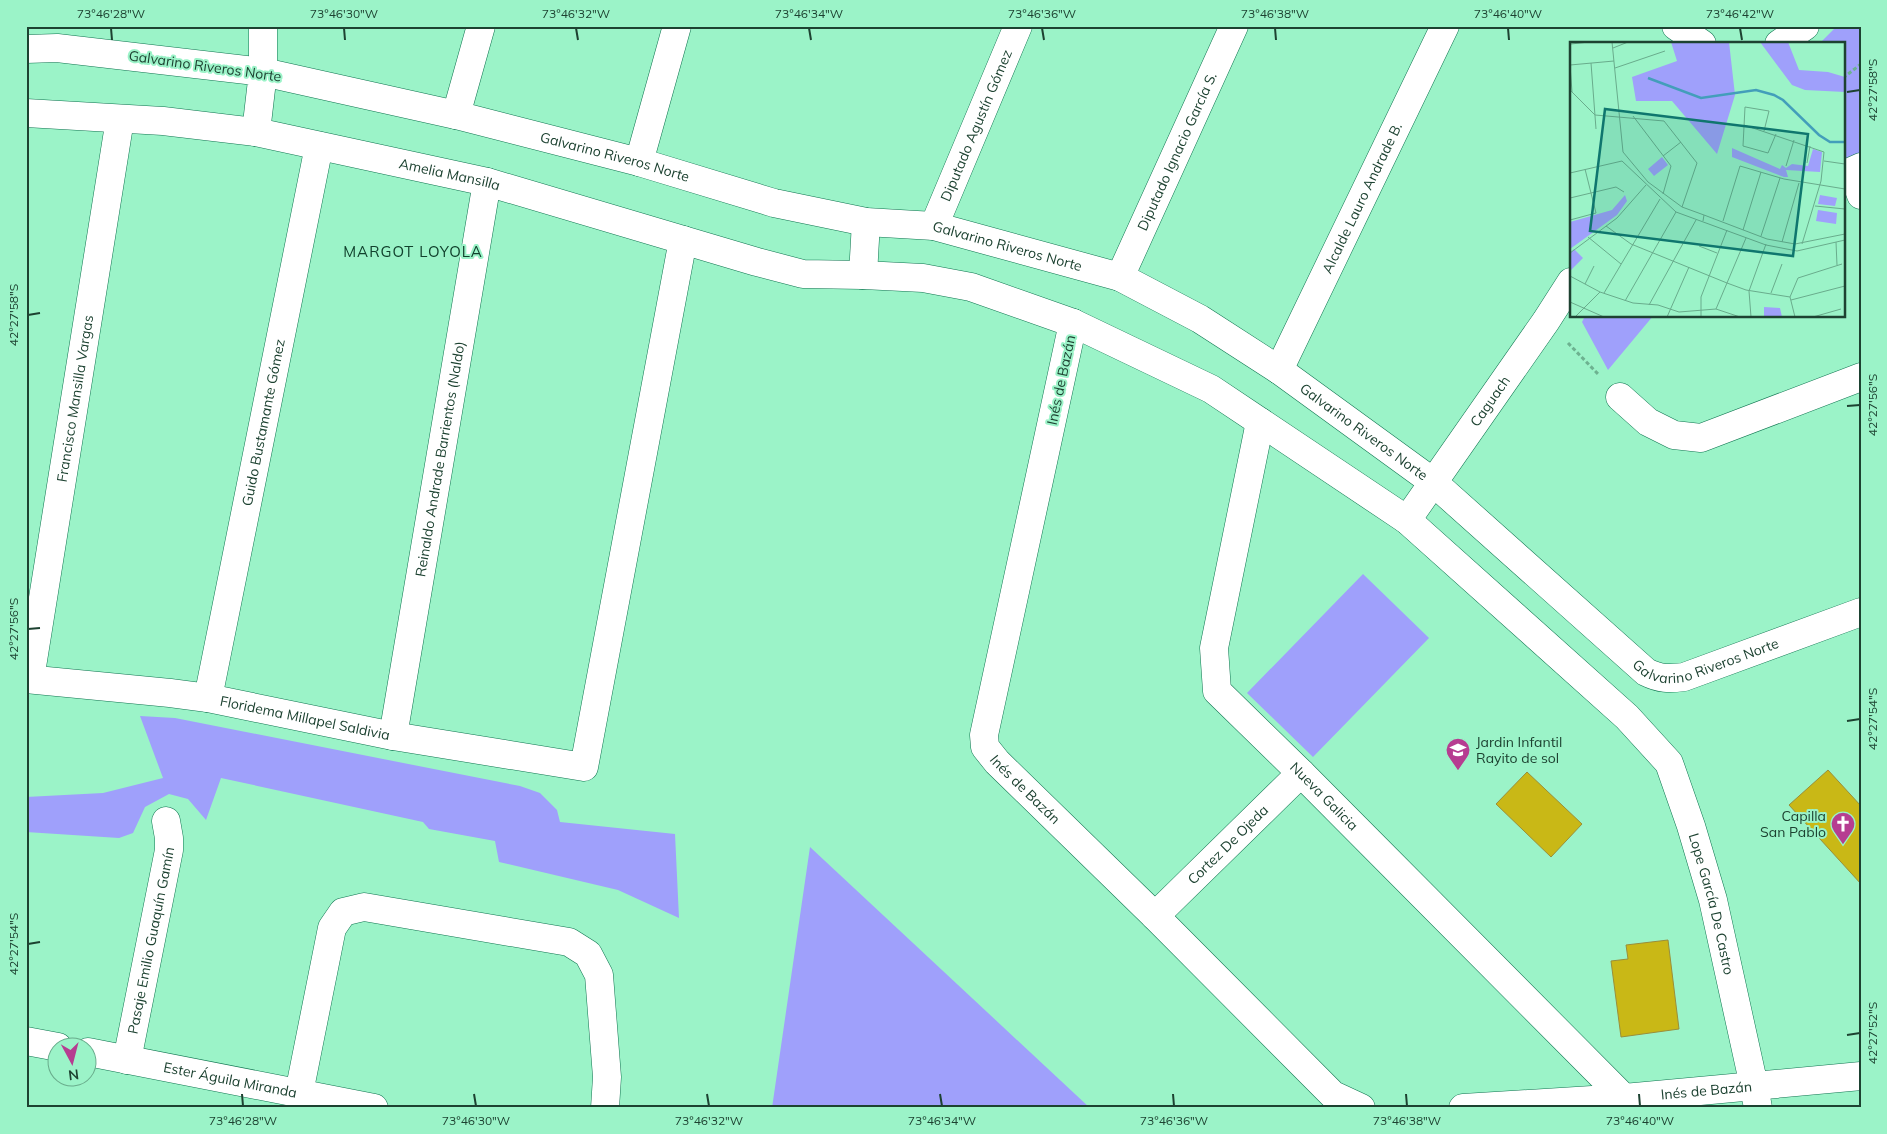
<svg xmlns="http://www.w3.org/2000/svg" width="1887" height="1134" viewBox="0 0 1887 1134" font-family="Mulish,sans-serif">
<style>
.green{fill:#9fa0fb}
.building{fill:#c9b816;stroke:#998e3b}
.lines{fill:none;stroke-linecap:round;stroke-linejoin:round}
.street-casing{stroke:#0f7550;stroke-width:29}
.secondary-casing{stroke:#0f7550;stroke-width:29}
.path{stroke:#6db290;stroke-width:3;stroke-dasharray:4 2.5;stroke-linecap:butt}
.street{stroke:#fff;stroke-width:28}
.secondary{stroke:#fff;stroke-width:28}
.ticks{fill:none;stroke:#1d4231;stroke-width:2}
.labels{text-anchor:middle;stroke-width:4;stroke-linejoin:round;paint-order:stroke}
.street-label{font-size:14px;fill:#1d4231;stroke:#9bf3c8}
.poi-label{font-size:14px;fill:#1d4231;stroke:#9bf3c8;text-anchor:start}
.neighbourhood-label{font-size:15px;letter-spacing:1px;fill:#11412d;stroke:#9bf3c8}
.inset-river{fill:none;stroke:#439eba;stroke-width:2.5}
.inset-road{fill:none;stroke:#69ac8c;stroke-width:1}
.view{fill:#0f766e;fill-opacity:0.15;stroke:#0f766e;stroke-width:2.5}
.inset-edge{fill:none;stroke:#1d4231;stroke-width:2.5}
.neatline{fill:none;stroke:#1d4231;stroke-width:2}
.ticks-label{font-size:12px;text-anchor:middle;fill:#1d4231}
</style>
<rect width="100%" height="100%" fill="#9bf3c8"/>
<path class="green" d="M1837,26H1861V156L1843,163V44H1819Z
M1585,316H1653L1608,370L1582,322Z
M1363,574L1429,638L1313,757L1247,693Z
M140,716L175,718L520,786L540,793L557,810L560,822L675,834L679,918L618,890L499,862L495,841L429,829L423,822L221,778L206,820L188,799L169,794L145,807L133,833L119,838L26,832V797L103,793L163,778Z
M810,847L1090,1108H772Z"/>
<path class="building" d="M1828,770L1861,806V884L1789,805Z
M1527,772L1582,824L1551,857L1496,804Z
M1668,940L1679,1029L1621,1037L1611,961L1628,959L1626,945Z"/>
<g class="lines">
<defs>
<g id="street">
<path d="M1676,26L1702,44"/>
<path d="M26,49L57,48L263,72L256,132"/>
<path id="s1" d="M26,113L163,121L256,132L487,182L757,262L803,274L863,275"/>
<path d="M456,115L481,26"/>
<path d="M639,162L677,26"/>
<path d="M1861,167L1852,171L1861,195"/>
<path id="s2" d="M934,226L1018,26"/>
<path id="s3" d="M1120,277L1234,26"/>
<path id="s4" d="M1073,323L984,735L985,747L997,762L1155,916L1333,1095L1361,1108"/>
<path id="s5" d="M1279,370L1445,26"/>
<path d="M1620,397L1648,422L1674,435L1701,438L1861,377"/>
<path id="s6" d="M1260,422L1214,648L1217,691L1301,773L1624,1098"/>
<path id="s7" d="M26,679L170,693L208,698L393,736L584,767L683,240"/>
<path id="s8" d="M30,679L120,119"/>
<path id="s9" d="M208,698L319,146"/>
<path id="s10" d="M393,736L487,182"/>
<path id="s11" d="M1155,916L1301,773"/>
<path d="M26,1041L58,1047"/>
<path id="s12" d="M88,1052L374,1108"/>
<path id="s13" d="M127,1060L169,850V838L166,821"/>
<path d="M299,1093L332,928L343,912L364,907L569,942L588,954L599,975L607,1077L605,1108"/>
<path id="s14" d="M1463,1108L1624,1098L1754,1086L1758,1108"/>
</g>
<g id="secondary">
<path id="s15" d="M263,26V72L456,115L639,162L774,203L866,222L934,226L1120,277L1200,319L1279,370L1433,482L1646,672C1660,679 1669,679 1684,677L1861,612"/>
<path d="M1779,44L1805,26"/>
<path id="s16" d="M866,222L863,275L923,278L971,287L1073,323L1211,389L1407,520L1627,717L1669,763L1691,826L1713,900L1754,1086L1861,1076"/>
<path id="s17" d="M1407,520L1546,321L1571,282"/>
</g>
</defs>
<use href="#street" class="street-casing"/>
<use href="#secondary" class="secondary-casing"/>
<path class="path" d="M1843,78L1861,64
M1568,343L1598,374"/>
<use href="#street" class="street"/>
<use href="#secondary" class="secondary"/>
</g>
<path class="ticks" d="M111,28L112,40M344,28L345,40M576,28L578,40M809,28L811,40M1042,28L1044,40M1275,28L1276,40M1508,28L1509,40M1740,28L1742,40M1847,92L1860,90M28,315L40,313M1847,406L1860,405M28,629L40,628M1847,721L1860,719M28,944L40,942M1847,1035L1860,1033M242,1094L243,1106M474,1094L476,1106M707,1094L709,1106M940,1094L942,1106M1173,1094L1174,1106M1406,1094L1407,1106M1639,1094L1640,1106"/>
<defs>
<symbol id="school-pin" viewBox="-11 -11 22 30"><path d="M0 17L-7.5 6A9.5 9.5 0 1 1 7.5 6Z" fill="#b63d91" stroke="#9bf3c8"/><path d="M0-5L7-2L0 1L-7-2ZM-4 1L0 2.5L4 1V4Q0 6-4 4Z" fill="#fff"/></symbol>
<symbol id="church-pin" viewBox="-11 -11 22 30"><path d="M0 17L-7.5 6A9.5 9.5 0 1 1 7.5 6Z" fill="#b63d91" stroke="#9bf3c8"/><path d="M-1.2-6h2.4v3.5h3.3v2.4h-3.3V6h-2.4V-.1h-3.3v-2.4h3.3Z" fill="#fff"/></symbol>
</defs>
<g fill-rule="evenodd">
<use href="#school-pin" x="1444" y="736" width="28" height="38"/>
<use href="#church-pin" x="1829" y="810" width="28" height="38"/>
</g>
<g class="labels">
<g class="street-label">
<text transform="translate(205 66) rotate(8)" y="5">Galvarino Riveros Norte</text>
<text dy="5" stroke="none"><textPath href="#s2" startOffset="109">Diputado Agustín Gómez</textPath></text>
<text dy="5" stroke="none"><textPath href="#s3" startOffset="138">Diputado Ignacio García S.</textPath></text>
<text dy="5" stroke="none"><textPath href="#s15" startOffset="408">Galvarino Riveros Norte</textPath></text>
<text dy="5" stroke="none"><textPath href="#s1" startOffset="429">Amelia Mansilla</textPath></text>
<text dy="5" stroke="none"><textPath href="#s5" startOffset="191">Alcalde Lauro Andrade B.</textPath></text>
<text dy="5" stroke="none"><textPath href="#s15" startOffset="812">Galvarino Riveros Norte</textPath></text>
<text transform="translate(1061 380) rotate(-78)" y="5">Inés de Bazán</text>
<text dy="5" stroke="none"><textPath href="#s8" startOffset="284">Francisco Mansilla Vargas</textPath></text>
<text dy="5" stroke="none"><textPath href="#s17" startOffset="145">Caguach</textPath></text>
<text dy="5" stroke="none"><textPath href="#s9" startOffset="281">Guido Bustamante Gómez</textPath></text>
<text dy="5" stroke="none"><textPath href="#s15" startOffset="1218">Galvarino Riveros Norte</textPath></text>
<text dy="5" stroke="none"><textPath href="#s10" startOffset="281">Reinaldo Andrade Barrientos (Naldo)</textPath></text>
<text dy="5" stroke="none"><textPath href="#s15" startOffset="1651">Galvarino Riveros Norte</textPath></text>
<text dy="5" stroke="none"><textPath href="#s7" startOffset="282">Floridema Millapel Saldivia</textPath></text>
<text dy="5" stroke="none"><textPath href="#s4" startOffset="492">Inés de Bazán</textPath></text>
<text dy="5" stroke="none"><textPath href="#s6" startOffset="424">Nueva Galicia</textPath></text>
<text dy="5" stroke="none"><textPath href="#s11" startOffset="102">Cortez De Ojeda</textPath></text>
<text dy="5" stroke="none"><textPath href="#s16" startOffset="1164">Lope García De Castro</textPath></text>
<text dy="5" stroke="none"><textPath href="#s13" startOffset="122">Pasaje Emilio Guaquín Gamín</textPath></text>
<text dy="5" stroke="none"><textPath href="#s12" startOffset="145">Ester Águila Miranda</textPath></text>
<text dy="5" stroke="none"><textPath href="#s14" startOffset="244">Inés de Bazán</textPath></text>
</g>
<g class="poi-label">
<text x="1476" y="747">Jardin Infantil<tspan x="1476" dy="16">Rayito de sol</tspan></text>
<text x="1826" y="821" text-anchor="end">Capilla<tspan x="1826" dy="16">San Pablo</tspan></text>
</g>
<g class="neighbourhood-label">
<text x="413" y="257">MARGOT LOYOLA</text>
</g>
</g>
<g transform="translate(1570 42)">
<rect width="275" height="275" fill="#9bf3c8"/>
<path d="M101,0H159L165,53L147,112L102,59H66L62,35L107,19ZM190,0H218L229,28L258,30L275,35V50L235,48L222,43ZM162,106L210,127L212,123L216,126L222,122L238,124L243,107L252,110L250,130L216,128L218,135H214L162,115ZM92,115L98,123L84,134L78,127ZM55,153L57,159L47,173L0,207V180L42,168ZM250,153L267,156L265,164L248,162ZM248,168L267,171L266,182L246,179ZM4,207L13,216L0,229V211ZM194,265L210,266L212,275H194Z" fill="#9fa0fb"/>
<path class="inset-river" d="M78,36L131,56L186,48L204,53L213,58L249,93L260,100H275"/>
<path class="inset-road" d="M42,0L53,110L78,140L112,165L134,173L133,179M1,2L19,0M43,6L58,0M21,21L26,87M45,26L95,9M0,48L25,73L94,79L127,121L112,165M2,50L0,23L44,19M63,74L101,124L93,152M174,83L254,110L251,139L232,202M194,89L199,69L175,65L173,104L198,111L206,92M93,114L111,100M254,119L275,122M237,121L240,104M216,124L224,98M0,131L52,119L106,170L196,203L227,209L275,198M0,156L46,145L54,150M245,164L275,167M134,173L197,197L225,202L275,192M0,178L26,171L15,127M153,179L170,124L214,137L275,147M36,184L61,202L157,241L176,248L220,255M173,188L191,130M191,194L210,136M18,195L51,222M212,200L229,141M266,200L267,223M129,204L147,211M0,211L47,176L76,143M0,234L30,250L63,261L88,263L109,270L146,267L170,275M15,242L24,224M34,251L90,157M201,251L212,222M221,258L275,244M55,259L106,170M0,260L34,275M79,263L126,178M146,267L176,196M5,275L30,250M97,275L119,225M131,275V255L157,188M181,275L179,249L196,202M225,275L220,255L228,236L272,222M243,275L271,267"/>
<path class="view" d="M35,67L238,92L223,214L20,189Z"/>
<rect width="275" height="275" class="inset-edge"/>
</g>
<rect width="1887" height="1134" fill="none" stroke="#9bf3c8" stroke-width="55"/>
<g transform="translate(72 1062) rotate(173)"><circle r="24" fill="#9bf3c8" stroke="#69ac8c"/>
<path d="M0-4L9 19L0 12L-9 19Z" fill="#b63d91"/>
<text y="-8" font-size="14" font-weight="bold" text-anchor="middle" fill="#1d4231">N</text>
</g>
<rect x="28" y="28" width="1832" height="1078" class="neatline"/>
<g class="ticks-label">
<text x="111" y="18">73°46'28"W</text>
<text x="344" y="18">73°46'30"W</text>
<text x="576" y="18">73°46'32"W</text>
<text x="809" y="18">73°46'34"W</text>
<text x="1042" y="18">73°46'36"W</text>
<text x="1275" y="18">73°46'38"W</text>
<text x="1508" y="18">73°46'40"W</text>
<text x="1740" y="18">73°46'42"W</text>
<text transform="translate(1873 90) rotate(-90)" y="4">42°27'58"S</text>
<text transform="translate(14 315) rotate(-90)" y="4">42°27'58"S</text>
<text transform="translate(1873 405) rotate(-90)" y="4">42°27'56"S</text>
<text transform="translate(14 629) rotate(-90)" y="4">42°27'56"S</text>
<text transform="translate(1873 719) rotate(-90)" y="4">42°27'54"S</text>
<text transform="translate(14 944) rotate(-90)" y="4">42°27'54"S</text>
<text transform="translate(1873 1033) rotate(-90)" y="4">42°27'52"S</text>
<text x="243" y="1125">73°46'28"W</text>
<text x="476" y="1125">73°46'30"W</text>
<text x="709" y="1125">73°46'32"W</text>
<text x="942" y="1125">73°46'34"W</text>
<text x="1174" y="1125">73°46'36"W</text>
<text x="1407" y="1125">73°46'38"W</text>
<text x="1640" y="1125">73°46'40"W</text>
</g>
</svg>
